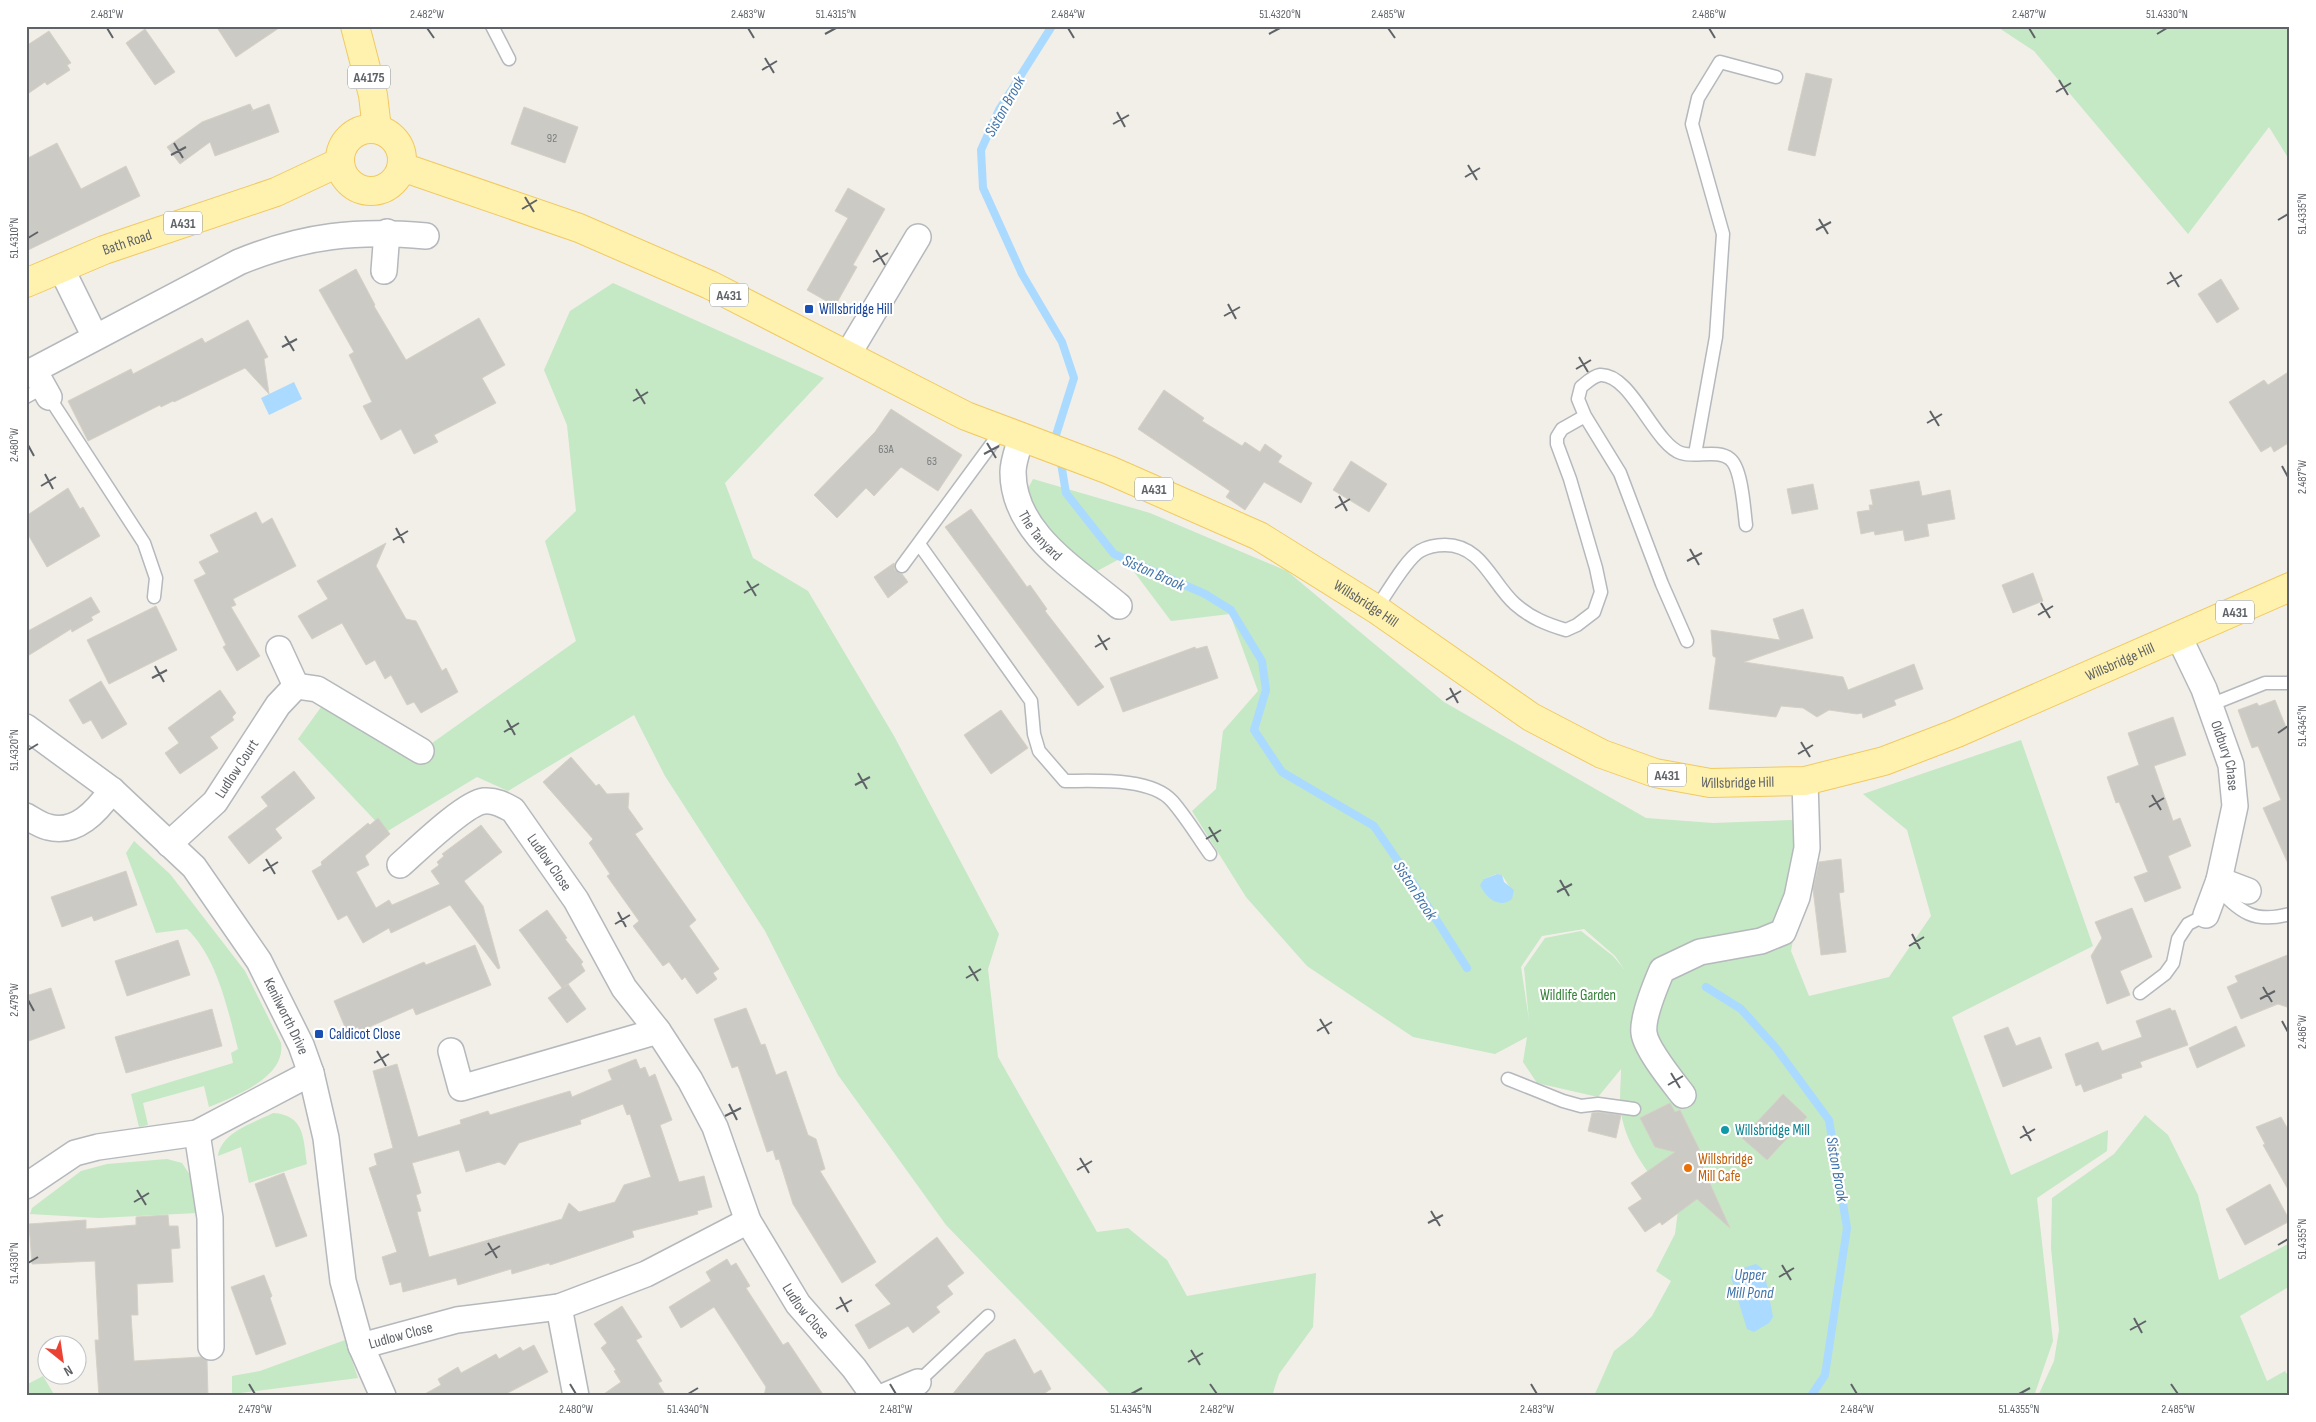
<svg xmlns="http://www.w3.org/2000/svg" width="2316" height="1422" viewBox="0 0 2316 1422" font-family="'Sofia Sans Condensed',sans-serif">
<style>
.green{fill:#c5e8c5;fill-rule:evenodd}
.water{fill:#aadaff}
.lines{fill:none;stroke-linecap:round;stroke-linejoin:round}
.stream{stroke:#aadaff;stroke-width:8}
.building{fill:#cccac5;stroke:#d6d1c6;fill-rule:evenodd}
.service-casing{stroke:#b5b8bc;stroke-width:15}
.minor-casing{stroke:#b5b8bc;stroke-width:28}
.primary-casing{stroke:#f2c960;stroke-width:30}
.service{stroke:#fff;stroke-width:12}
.minor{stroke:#fff;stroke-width:25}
.primary{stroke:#fff2af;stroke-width:28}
.ticks{fill:none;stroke:#5f6368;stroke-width:2}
.transit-dot{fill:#1a4fb4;stroke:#fff;stroke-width:2}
.culture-dot{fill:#0f9aa8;stroke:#fff;stroke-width:2}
.food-dot{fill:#e8710a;stroke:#fff;stroke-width:2}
.labels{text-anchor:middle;stroke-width:4.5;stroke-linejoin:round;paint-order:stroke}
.number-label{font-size:12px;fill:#7a7d7f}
.shield{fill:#fff;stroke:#8f9295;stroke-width:1}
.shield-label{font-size:14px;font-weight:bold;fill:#5f6368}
.street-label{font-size:15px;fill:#5f6368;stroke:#fff}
.transit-label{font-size:15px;fill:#164399;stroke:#fff;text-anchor:start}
.park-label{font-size:15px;fill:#348238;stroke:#fff}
.culture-label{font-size:15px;fill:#0d838f;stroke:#fff;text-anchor:start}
.food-label{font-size:15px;fill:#c56008;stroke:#fff;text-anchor:start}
.water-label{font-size:16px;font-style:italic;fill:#4174aa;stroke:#fff}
.neatline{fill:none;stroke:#5f6368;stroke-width:2}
.ticks-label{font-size:12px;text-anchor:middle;fill:#5f6368}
</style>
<rect width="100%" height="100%" fill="#f1efe8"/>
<path class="green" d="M1996,26H2290V161L2269,127L2188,234L2034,51Z
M613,283L824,378L725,483L753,558L808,591L894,736L999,934L988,969L998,1057L1097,1232L1128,1228L1167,1260L1187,1296L1316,1273L1313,1327L1279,1374L1272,1396H1112L946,1225L838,1075L765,931L665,776L634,715L508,791L477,777L386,832L298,739L324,703L411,758L576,641L545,541L576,511L567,425L544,370L570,311Z
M1033,479L1150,513L1287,571L1444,702L1646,818L1713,823L1793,820L1794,812L1792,808L1813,804L1814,824L1791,951L1809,996L1889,977L1931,916L1907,830L1863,794L2021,740L2093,946L1952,1017L2011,1175L2108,1130L2107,1151L2037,1198L2053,1341L2034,1396H1594L1614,1351L1633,1336L1652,1316L1671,1281L1656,1271L1675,1234L1678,1211C1656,1182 1626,1150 1621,1112C1619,1098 1621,1083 1621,1069L1598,1097L1537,1083L1523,1062L1527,1037L1495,1054L1413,1037L1307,966L1246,897L1192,811L1216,789L1223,731L1258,691L1230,614L1171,621L1123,557L1088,576L1022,500ZM1496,874L1502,875L1509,886L1484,879ZM1584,929L1615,956L1624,969L1613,956L1581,931L1545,938L1524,968L1529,1020L1521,967L1542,936Z
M134,841L170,874L245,971L281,1043C286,1078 234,1096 209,1107L204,1086L143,1103L148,1125L139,1127L131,1094L233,1063L231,1053L238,1049C228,1010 217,957 187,929L156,933L126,853Z
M273,1113C305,1115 303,1138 307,1164L249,1183L241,1147L218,1156C221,1132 254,1123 273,1113Z
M2145,1115L2168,1135L2198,1195L2219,1280L2290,1243V1286L2240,1316L2267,1381L2285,1371L2290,1379V1396H2038L2054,1361L2059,1330L2051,1248L2052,1198L2114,1154Z
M167,1159L182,1163L192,1178L197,1213L99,1218L30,1214L32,1208L81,1171L107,1164Z
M345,1340L358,1378L232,1394V1376L260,1371Z
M43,1376L55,1396H26V1385Z"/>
<path class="water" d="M294,382L302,399L269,415L261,398Z
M1497,874L1502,875L1504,882L1514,890L1512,899C1499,909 1486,898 1480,885L1484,879Z
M1756,1264L1764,1270L1773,1317L1769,1323L1754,1332L1747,1329L1731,1277L1736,1270Z"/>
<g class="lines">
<path class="stream" d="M1052,26L999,110L981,150L983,188L1022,274L1062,342L1074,378L1056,435L1058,446
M1060,457L1066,493L1114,554L1205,594L1231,610L1262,661L1266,690L1254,730L1282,772L1374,826L1413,883L1467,968
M1706,987L1741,1009L1776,1048L1829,1120L1847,1228L1825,1375L1811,1396"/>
</g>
<path class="building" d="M216,26H282L236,57Z
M145,29L175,72L155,85L126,43Z
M49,31L71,63L67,65L70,70L47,85L45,82L26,95V46Z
M1806,73L1832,79L1815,156L1788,150Z
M250,104L253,110L251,111L269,104L279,132L215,156L210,142L180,164L167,147L202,122Z
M524,107L578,127L565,163L511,144Z
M57,143L81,189L126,166L140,196L26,251V159Z
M848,188L885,209L853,265L857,267L835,306L807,290L848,218L835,211Z
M356,269L375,305L374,306L406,360L479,318L505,365L482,378L496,403L434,435L438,442L414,454L401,429L381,440L363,406L372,402L349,355L354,352L319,290Z
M2221,279L2239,309L2217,323L2198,294Z
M248,320L268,357L264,359L269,394L245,368L174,402L173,401L161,407L160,405L88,441L68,401L131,369L133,374L202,338L205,343Z
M2290,371V442L2274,452L2271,446L2261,452L2229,402L2264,380L2268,385Z
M1164,390L1204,418L1202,421L1242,446L1245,442L1260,452L1265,444L1282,456L1278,462L1312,483L1301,503L1264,482L1245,510L1226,497L1230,491L1138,429Z
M891,409L962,455L938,491L901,467L874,496L866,488L837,518L814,495L875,432Z
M1351,461L1387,484L1369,512L1333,490Z
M1919,481L1922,496L1950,490L1955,519L1927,524L1929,536L1905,541L1903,530L1875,535L1874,531L1861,534L1857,512L1870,510L1869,505H1873L1870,490Z
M1813,484L1818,509L1792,514L1787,489Z
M68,488L80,509L83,507L100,536L47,567L26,531V516Z
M971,509L1027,587L1030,585L1047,609L1045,611L1104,687L1078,706L945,527Z
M256,512L262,524L272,518L296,566L233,599L236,605L231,607L260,656L237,671L223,647L226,645L194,580L206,574L199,562L219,552L210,535Z
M386,543L376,566L406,619L416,621L442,671L446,668L458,692L421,713L414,702L407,705L391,675L385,679L375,660L366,665L342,623L312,639L298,616L328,599L317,581Z
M894,563L895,570L902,574L908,582L888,598L874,577Z
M2033,573L2043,601L2013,613L2002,585Z
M91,597L100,612L91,617L93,620L72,632L71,629L26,657V632Z
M156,606L177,650L109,684L87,640Z
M1803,609L1813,638L1744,662L1843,677L1848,690L1914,664L1923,689L1894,700L1896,705L1863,718L1862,713L1857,714L1829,710L1817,717L1803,708L1781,706L1776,717L1709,709L1716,658L1713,656L1711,630L1780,640L1773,619Z
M1207,646L1218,678L1123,712L1110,678L1195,647L1196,649Z
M101,681L127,724L102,739L91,720L83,724L69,700Z
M220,690L236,713L232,717L234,720L210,737L218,748L180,774L165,753L179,743L168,728Z
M2275,700L2290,737V868L2263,808L2281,800L2258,746L2252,748L2238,710L2257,703L2259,706Z
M1001,710L1028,748L991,774L964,735Z
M2173,717L2186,755L2154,766L2173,821L2180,818L2191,846L2168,856L2181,888L2145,902L2134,877L2148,872L2119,802L2116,803L2107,777L2139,765L2128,733Z
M571,757L596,786L599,784L607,794L629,793L628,808L643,829L635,834L696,920L689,926L719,969L713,973L717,979L697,994L685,977L682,980L669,962L663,966L633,926L639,921L607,876L610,874L589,843L593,839L543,782Z
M294,771L315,798L275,829L282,838L249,864L228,837L268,806L261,797Z
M378,818L390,834L365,856L369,865L356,872L376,908L389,900L392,905L440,884L431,871L439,865L437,862L444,856L442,854L481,825L502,852L464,881L483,906L500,968L498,969L450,905L391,933L389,928L363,943L347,915L338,920L312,871L322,865L321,862L368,823L370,825Z
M1841,859L1844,892L1839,893L1846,952L1821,955L1813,889L1819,862Z
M126,871L137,905L94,921L92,916L62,927L51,897Z
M2132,908L2152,957L2120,971L2130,995L2107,1004L2091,956L2102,938L2095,922Z
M547,910L567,938L565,939L583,962L581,964L585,971L564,987L568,984L586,1009L567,1023L548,998L562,988L519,930Z
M178,940L190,975L127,996L115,961Z
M475,945L491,985L416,1015L413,1008L360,1031L358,1027L347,1032L334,1001L424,962L426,965Z
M2290,954V1008L2278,1004L2241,1019L2227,987L2238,982L2235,976Z
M51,988L65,1028L26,1042V996Z
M746,1008L761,1045L765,1044L776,1075L786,1071L808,1135L816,1139L825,1169L820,1171L876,1262L842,1283L793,1204L779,1159L776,1160L773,1150L767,1152L738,1066L732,1068L714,1019Z
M2170,1008L2172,1011L2175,1010L2188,1045L2140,1062L2142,1067L2121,1074L2122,1078L2084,1092L2081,1084L2076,1086L2065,1054L2098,1042L2102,1051L2142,1037L2136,1021Z
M212,1009L222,1046L126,1073L115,1037Z
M2236,1026L2245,1046L2197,1068L2189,1048Z
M2008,1027L2016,1046L2040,1037L2052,1068L2003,1087L1984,1036Z
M636,1059L640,1069L645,1067L649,1077L655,1074L672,1120L660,1125L679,1182L704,1176L712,1207L697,1211L698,1214L632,1231L634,1237L550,1265L549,1263L512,1274L511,1269L458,1285L456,1278L403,1292L401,1282L390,1285L382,1257L397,1252L369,1168L377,1165L374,1154L393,1148L373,1071L397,1064L418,1137L461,1124L460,1120L488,1111L490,1115L570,1091L572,1097L612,1080L608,1070ZM623,1104L627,1115L630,1114L651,1177L624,1185L615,1202L579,1212L569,1203L562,1219L429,1257L417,1212L421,1211L416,1195L421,1193L412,1163L459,1150L466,1172L499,1162L505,1165L519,1143L581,1124L580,1120Z
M1783,1094L1807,1117L1767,1160L1742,1138Z
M1670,1103L1675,1112L1680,1110L1704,1159L1698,1157L1730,1228L1697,1199L1662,1225L1660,1222L1645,1232L1628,1208L1642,1199L1631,1183L1675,1152L1655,1147L1640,1118Z
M1598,1112L1621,1115L1616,1138L1588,1131L1592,1113Z
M2281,1117L2290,1133V1193L2263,1145L2265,1144L2256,1127Z
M284,1173L307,1236L276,1247L255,1184Z
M2270,1184L2290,1221L2245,1245L2226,1209Z
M168,1215L169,1226H178L180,1248L171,1249L173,1282L137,1284L138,1315H131L134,1361L201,1357L207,1360L208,1396H99L95,1340H99L95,1261L32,1264L29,1224L86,1220V1229L136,1225V1217Z
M937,1237L964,1273L947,1286L953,1294L936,1307L940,1312L913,1333L908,1326L869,1349L855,1325L891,1304L875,1285Z
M727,1259L731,1266L736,1263L750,1286L746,1288L783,1345L788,1342L824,1396H764L766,1387L714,1307L681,1328L669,1307L711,1281L706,1272Z
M264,1275L272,1296L270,1298L286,1344L256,1355L231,1287Z
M622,1306L642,1337L636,1340L662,1381L658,1383L666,1396H601L621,1382L614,1371L616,1370L601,1348L607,1343L594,1324Z
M1015,1339L1034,1374L1041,1370L1051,1389L1045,1393L1046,1396H951L986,1353Z
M534,1345L548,1372L502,1396H421L441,1385L438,1379L458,1367L461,1373L496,1354L499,1359L520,1347L523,1351Z"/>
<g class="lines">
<defs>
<path id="service" d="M492,26L509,59
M26,397L44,387
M49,397L144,543L156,578L154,597
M1585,416L1578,399L1581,387C1586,383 1593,376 1600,375C1631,373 1654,444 1681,453C1695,458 1718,449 1730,459C1742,468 1744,510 1746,525
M1695,454L1716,337L1723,234L1692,124L1698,98L1720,62L1776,77
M919,544L1031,701L1034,734L1039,751L1065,781C1094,781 1151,777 1172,801C1186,817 1198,837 1210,854
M902,566L1002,430
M1376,609C1386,595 1406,559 1420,551C1427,547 1437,545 1445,545C1482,545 1492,584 1515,604C1531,618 1546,624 1566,630L1577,625L1594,612L1601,592L1596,568L1570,479L1557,444V437L1562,429L1585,416L1620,473L1662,584L1687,641
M2210,705L2265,683H2290
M2216,887C2241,912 2253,924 2290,914
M2140,993L2165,974L2173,963L2178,939L2188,924L2206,915
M1508,1079L1563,1101L1581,1106L1598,1104L1634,1109
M918,1382L988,1316"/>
<g id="minor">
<path d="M61,268L95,337"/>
<path d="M384,271L387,232"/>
<path d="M847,356L918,237"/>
<path d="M49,397L34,370L239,262C305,235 357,230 426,236"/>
<path id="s1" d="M1021,438C1018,449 1013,462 1013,472C1013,534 1077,570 1119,606"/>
<path id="s2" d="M2179,637L2204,689L2231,765L2235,806L2219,880L2206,915"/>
<path d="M279,649L296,686"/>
<path id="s3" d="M26,727L112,790L194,867L259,961L301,1045L311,1073L326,1138L343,1281L361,1346L383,1396"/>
<path d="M26,816C33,820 40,825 48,827C76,835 97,811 112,790"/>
<path id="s4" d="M169,844L215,802L278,705L296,686L317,689L421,751"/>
<path id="s5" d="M400,865C416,851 465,803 484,801C495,800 504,805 513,810L576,900L624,988L658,1031"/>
<path d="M2219,880L2248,891"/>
<path id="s6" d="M451,1051L461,1088L658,1031L690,1080L715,1127L748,1221L798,1304L854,1368L874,1396"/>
<path d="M1683,1095C1673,1082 1646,1049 1644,1033C1642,1018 1656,984 1662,970L1700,952L1761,941L1783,932L1797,897L1807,848L1805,781"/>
<path d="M197,1133L210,1218L211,1347"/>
<path d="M26,1186L75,1153L98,1147L197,1133L311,1073"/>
<path d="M559,1307L576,1396"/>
<path id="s7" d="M361,1346L457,1320L559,1307L646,1274L748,1221"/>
<path d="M885,1396L918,1382"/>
</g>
<g id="primary">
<path d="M355,26L373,95L377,129"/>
<circle cx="371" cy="160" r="31"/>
<path id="s8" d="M402,167L579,228L710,285L966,416L1109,470L1259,536L1376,609L1531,717L1602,754L1655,773L1710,783L1805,781L1884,761L1957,733L2290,587"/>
<path id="s9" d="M26,283L104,250L276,192L340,162"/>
</g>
</defs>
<use href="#service" class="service-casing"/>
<use href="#minor" class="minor-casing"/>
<use href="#primary" class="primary-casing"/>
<use href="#service" class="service"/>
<use href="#minor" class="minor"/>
<use href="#primary" class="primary"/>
</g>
<path class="ticks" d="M107,28L113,38M427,28L434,38M748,28L754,38M1068,28L1074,38M1388,28L1395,38M1709,28L1715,38M2029,28L2035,38M825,34L836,28M1269,34L1280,28M2157,34L2167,28M765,58L774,73M762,70L777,61M2059,80L2068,95M2056,92L2071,83M1117,112L1125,127M1113,124L1129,115M174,143L183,158M171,155L186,147M1468,165L1477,180M1465,177L1480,168M525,197L534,212M522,209L537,200M1819,219L1828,234M2278,220L2288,214M1816,230L1831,222M28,238L38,232M876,250L885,265M873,262L888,253M2170,272L2179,287M2167,284L2182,275M1228,304L1236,319M1224,316L1240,307M285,336L294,351M282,347L297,339M1579,357L1588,372M1576,369L1591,360M636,389L645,404M633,401L648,392M1930,411L1939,426M1927,423L1942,414M987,443L996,458M28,445L34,456M984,454L999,446M2282,466L2288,477M45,474L53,489M41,486L56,477M1339,496L1347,511M1335,508L1350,499M396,528L404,543M393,540L408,531M1690,549L1699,565M1687,561L1702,553M747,581L756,596M744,593L759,584M2041,603L2050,618M2038,615L2053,606M1098,635L1107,650M1095,647L1110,638M155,666L164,682M152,678L167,670M1450,688L1458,703M1446,700L1461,691M507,720L515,735M504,732L519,723M2278,733L2288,726M1801,742L1810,757M28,750L38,744M1798,754L1813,745M858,773L867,789M855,785L870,777M2152,795L2161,810M2149,807L2164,798M1209,827L1218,842M1206,839L1221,830M266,859L275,874M263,871L278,862M1560,880L1569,896M1557,892L1572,884M618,912L626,927M615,924L630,915M1912,934L1920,949M1909,946L1924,937M969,966L978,981M966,978L981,969M2263,987L2272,1002M2260,999L2275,991M28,1000L34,1011M1320,1019L1329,1034M2282,1021L2288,1032M1317,1031L1332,1022M377,1051L386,1066M374,1063L389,1054M1671,1073L1680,1088M1668,1085L1683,1076M729,1104L737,1120M725,1116L741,1108M2023,1126L2031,1141M2020,1138L2035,1129M1080,1158L1089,1173M1077,1170L1092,1161M137,1190L146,1205M134,1202L149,1193M1431,1211L1440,1226M1428,1223L1443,1215M488,1243L497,1258M2278,1245L2288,1239M485,1255L500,1246M28,1263L38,1257M1782,1265L1791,1280M1779,1277L1794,1268M840,1297L848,1312M836,1309L852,1300M2134,1318L2142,1333M2130,1330L2146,1321M1191,1350L1200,1365M1188,1362L1203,1353M249,1384L255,1394M570,1384L576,1394M890,1384L896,1394M1210,1384L1217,1394M1531,1384L1537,1394M1851,1384L1857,1394M2171,1384L2178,1394M688,1394L698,1388M1131,1394L1142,1388M2019,1394L2030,1388"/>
<g class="transit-dot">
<rect x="804" y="304" width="10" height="10" rx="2.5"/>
<rect x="314" y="1029" width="10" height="10" rx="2.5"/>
</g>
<circle class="culture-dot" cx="1725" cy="1130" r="5"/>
<circle class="food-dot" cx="1688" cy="1168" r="5"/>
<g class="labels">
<g class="number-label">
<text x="552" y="142">92</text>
<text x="886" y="453">63A</text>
<text x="932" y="465">63</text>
</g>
<g class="shield">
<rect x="348" y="65.5" width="42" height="23" rx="4"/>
<rect x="164" y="211.5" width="38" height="23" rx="4"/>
<rect x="710" y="283.5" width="38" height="23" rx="4"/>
<rect x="1135" y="477.5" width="38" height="23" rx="4"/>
<rect x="2216" y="600.5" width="38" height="23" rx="4"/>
<rect x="1648" y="763.5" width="38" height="23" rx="4"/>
</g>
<g class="shield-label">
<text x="369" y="82">A4175</text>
<text x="183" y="228">A431</text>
<text x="729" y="300">A431</text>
<text x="1154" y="494">A431</text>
<text x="2235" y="617">A431</text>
<text x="1667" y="780">A431</text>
</g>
<g class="street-label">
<text dy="5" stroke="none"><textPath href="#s9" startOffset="109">Bath Road</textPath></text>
<text dy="5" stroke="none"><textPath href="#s1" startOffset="106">The Tanyard</textPath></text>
<text dy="5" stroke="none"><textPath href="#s8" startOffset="1061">Willsbridge Hill</textPath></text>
<text dy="5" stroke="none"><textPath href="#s8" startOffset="1886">Willsbridge Hill</textPath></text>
<text dy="5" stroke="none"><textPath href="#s2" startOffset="128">Oldbury Chase</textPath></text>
<text dy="5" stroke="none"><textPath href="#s4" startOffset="102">Ludlow Court</textPath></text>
<text dy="5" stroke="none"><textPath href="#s8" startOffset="1481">Willsbridge Hill</textPath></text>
<text dy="5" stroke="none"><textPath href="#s5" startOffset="201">Ludlow Close</textPath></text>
<text dy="5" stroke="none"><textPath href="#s3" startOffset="395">Kenilworth Drive</textPath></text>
<text dy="5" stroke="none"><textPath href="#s6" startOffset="562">Ludlow Close</textPath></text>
<text dy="5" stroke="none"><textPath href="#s7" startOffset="41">Ludlow Close</textPath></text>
</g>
<g class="transit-label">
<text x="819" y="314">Willsbridge Hill</text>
<text x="329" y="1039">Caldicot Close</text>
</g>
<g class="park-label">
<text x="1578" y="1000">Wildlife Garden</text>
</g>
<g class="culture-label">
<text x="1735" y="1135">Willsbridge Mill</text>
</g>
<g class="food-label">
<text x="1698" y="1164">Willsbridge<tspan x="1698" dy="17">Mill Cafe</tspan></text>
</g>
<g class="water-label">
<text transform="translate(1004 106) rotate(-61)" y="6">Siston Brook</text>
<text transform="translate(1154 572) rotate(24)" y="6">Siston Brook</text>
<text transform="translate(1416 890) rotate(57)" y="6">Siston Brook</text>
<text transform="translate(1838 1169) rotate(80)" y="6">Siston Brook</text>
<text x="1750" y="1280">Upper<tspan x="1750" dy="18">Mill Pond</tspan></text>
</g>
</g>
<rect width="2316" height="1422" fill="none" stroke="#ffffff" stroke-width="55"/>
<g transform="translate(62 1360) rotate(150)"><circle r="24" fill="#ffffff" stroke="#bfc1c3"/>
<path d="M0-4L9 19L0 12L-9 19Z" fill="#ea4335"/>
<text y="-8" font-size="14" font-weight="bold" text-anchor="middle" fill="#5f6368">N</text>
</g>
<rect x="28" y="28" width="2260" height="1366" class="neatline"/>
<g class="ticks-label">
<text x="107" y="18">2.481°W</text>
<text x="427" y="18">2.482°W</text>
<text x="748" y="18">2.483°W</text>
<text x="836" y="18">51.4315°N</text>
<text x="1068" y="18">2.484°W</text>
<text x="1280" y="18">51.4320°N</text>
<text x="1388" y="18">2.485°W</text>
<text x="1709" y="18">2.486°W</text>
<text x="2029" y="18">2.487°W</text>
<text x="2167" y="18">51.4330°N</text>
<text transform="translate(2302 214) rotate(-90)" y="4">51.4335°N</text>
<text transform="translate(14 238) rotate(-90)" y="4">51.4310°N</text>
<text transform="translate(14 445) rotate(-90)" y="4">2.480°W</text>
<text transform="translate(2302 477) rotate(-90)" y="4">2.487°W</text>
<text transform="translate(2302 726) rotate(-90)" y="4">51.4345°N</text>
<text transform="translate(14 750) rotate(-90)" y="4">51.4320°N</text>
<text transform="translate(14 1000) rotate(-90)" y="4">2.479°W</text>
<text transform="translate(2302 1032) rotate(-90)" y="4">2.486°W</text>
<text transform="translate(2302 1239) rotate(-90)" y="4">51.4355°N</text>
<text transform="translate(14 1263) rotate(-90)" y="4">51.4330°N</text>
<text x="255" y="1413">2.479°W</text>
<text x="576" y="1413">2.480°W</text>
<text x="688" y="1413">51.4340°N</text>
<text x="896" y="1413">2.481°W</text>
<text x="1131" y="1413">51.4345°N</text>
<text x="1217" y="1413">2.482°W</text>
<text x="1537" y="1413">2.483°W</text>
<text x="1857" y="1413">2.484°W</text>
<text x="2019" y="1413">51.4355°N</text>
<text x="2178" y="1413">2.485°W</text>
</g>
</svg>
